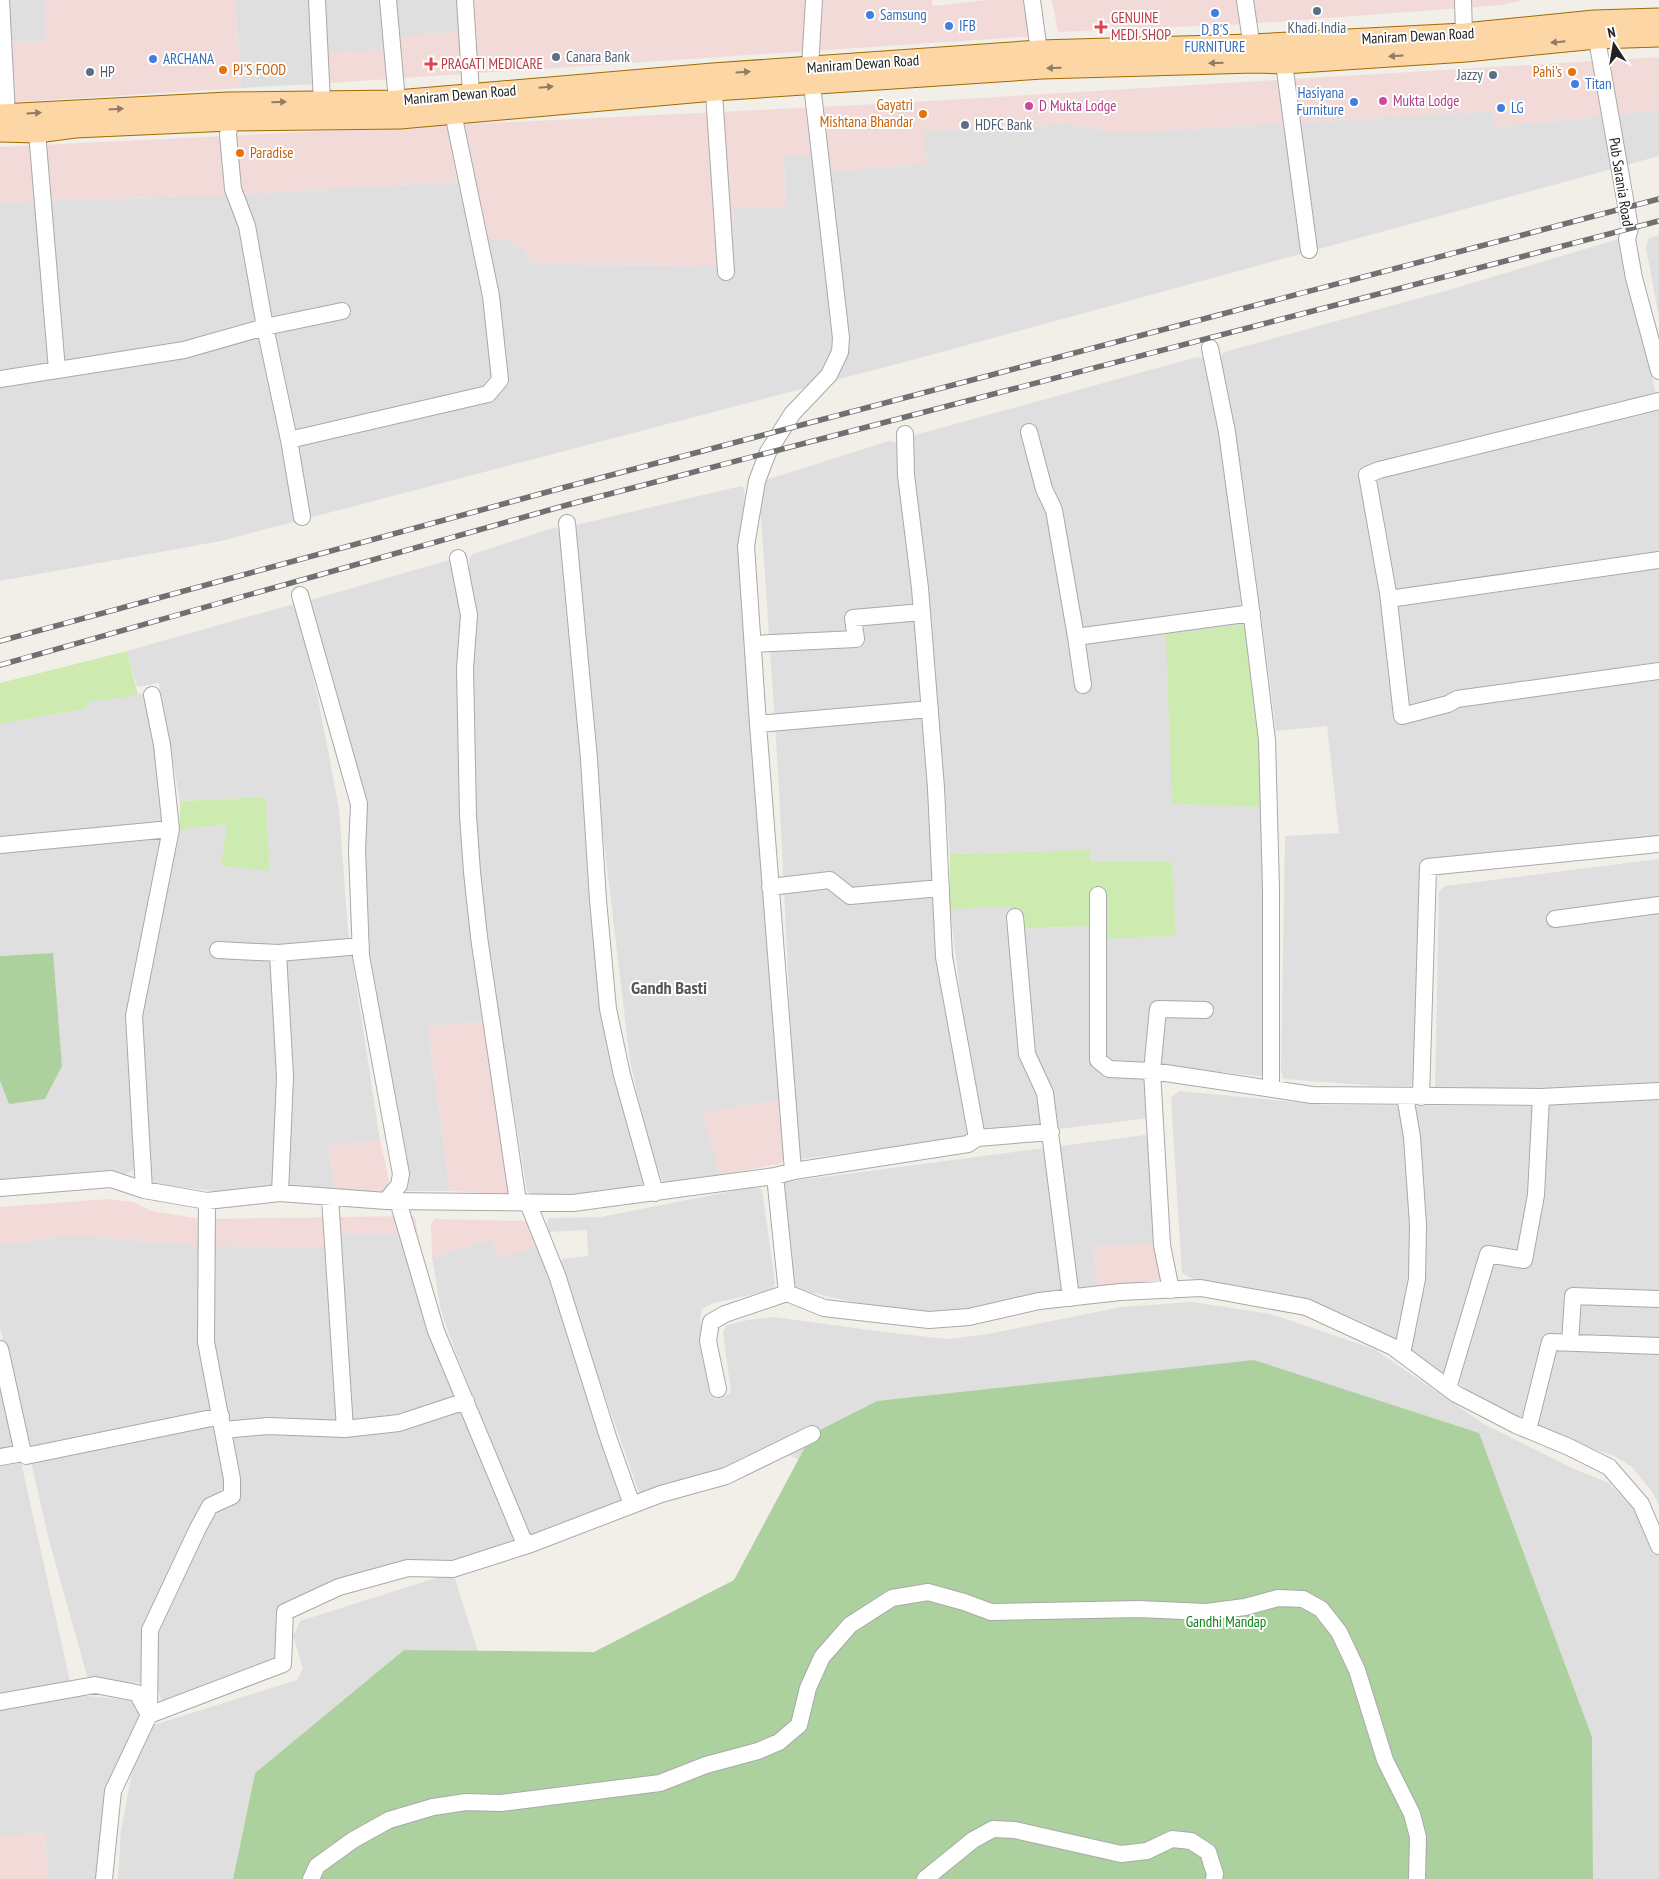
<svg xmlns="http://www.w3.org/2000/svg" width="1659" height="1879" viewBox="0 0 1659 1879" font-family="'PT Sans Narrow',sans-serif">
<style>
.residential{fill:#e0dfdf}
.commercial{fill:#f2dad9}
.grass{fill:#cdebb0}
.forest{fill:#add19e}
.lines{fill:none;stroke-linecap:round;stroke-linejoin:round}
.minor-casing{stroke:#a9a9a9;stroke-width:18}
.major-casing{stroke:#a06b00;stroke-width:23}
.minor{stroke:#fff;stroke-width:16}
.major{stroke:#fcd6a4;stroke-width:21}
.rail-casing{stroke:#707070;stroke-width:5.5}
.rail{stroke:#fff;stroke-width:4;stroke-dasharray:11;stroke-linecap:butt}
.oneway{fill:#8f7c63}
.service-dot{fill:#5c6f8a;stroke:#fff;stroke-width:2}
.shop-dot{fill:#3f7fe0;stroke:#fff;stroke-width:2}
.health-dot{fill:#e0444e;stroke:#fff;stroke-width:2}
.food-dot{fill:#e8710a;stroke:#fff;stroke-width:2}
.hotel-dot{fill:#d1479c;stroke:#fff;stroke-width:2}
.labels{text-anchor:middle;stroke-width:4;stroke-linejoin:round;paint-order:stroke}
.shop-label{font-size:15px;fill:#366cbe;stroke:#fff;text-anchor:start}
.health-label{font-size:15px;fill:#be3a42;stroke:#fff;text-anchor:start}
.service-label{font-size:15px;fill:#4e5e75;stroke:#fff;text-anchor:start}
.street-label{font-size:15px;fill:#222;stroke:#fff}
.food-label{font-size:15px;fill:#c56008;stroke:#fff;text-anchor:start}
.hotel-label{font-size:15px;fill:#b23c85;stroke:#fff;text-anchor:start}
.park-label{font-size:15px;fill:#0c8416;stroke:#fff}
.quarter-label{font-size:18px;font-weight:bold;fill:#555;stroke:#fff}
</style>
<rect width="100%" height="100%" fill="#f2efe9"/>
<path class="residential" d="M1,0H61L46,1L45,41L4,42Z
M235,0H461L463,31L388,50L311,53L315,84L241,88Z
M1659,110V156L931,355L221,541L0,581V202L224,195L466,181L507,239L525,252L534,264L731,265L734,208L785,206L784,155H811L815,172L926,164L923,131L1069,124L1120,133L1491,111L1497,127Z
M1659,235V317L1646,248L1649,238Z
M1618,239L1624,245L1659,409V838L1435,861L1416,1081L1410,1086H1378L1283,1079L1281,1069L1285,836L1339,833L1327,726L1276,731L1247,508L1219,360L1224,352L1449,290Z
M1197,357L1204,358L1218,413L1250,624L1173,804L1265,807L1268,1077L1115,1061L1107,1058V939L1176,936L1172,862H1091L1088,850L950,854L937,695L907,443L912,436Z
M889,441L898,443L934,807L969,1129L966,1137L802,1159L797,1156L778,769L759,487L760,482Z
M741,486L744,488L783,1098L704,1114L720,1175L672,1185L663,1183L648,1141L630,1061L595,767L573,532L576,525Z
M556,527L562,531L593,889L648,1182L642,1191L533,1195L527,1191L490,961L474,828L469,686V559L473,554Z
M456,558L463,560L459,718L489,1021L428,1027L450,1191H404L372,990L350,766L304,602Z
M297,603L319,704L339,808L348,931L380,1140L328,1146L336,1192L214,1191L155,1184L150,1179L142,1029L143,1004L180,830L228,824L221,866L270,870L266,797L180,801L159,683L137,687L127,651Z
M145,693L168,827L128,1019L136,1168L127,1174L115,1173L0,1182V1081L9,1104L53,953L0,956V724L83,709L90,702Z
M1659,859V1083L1579,1088L1443,1092L1435,1087L1439,891L1445,886Z
M962,907H1011L1015,929L1089,926L1094,1059L1096,1069L1105,1078H1140L1150,1080V1118L991,1137L984,1134L965,1032L950,909Z
M1179,1091L1326,1105L1531,1106L1659,1097V1505L1653,1493L1632,1467L1614,1456L1551,1434L1498,1412L1458,1383L1367,1324L1324,1306L1191,1278L1182,1273L1171,1098Z
M1145,1135L1151,1138L1166,1243L1093,1246L1099,1287L939,1319L880,1308L799,1290L794,1287L781,1188L785,1182Z
M753,1187L762,1189L775,1283L773,1290L713,1303L702,1309L700,1320L715,1399L722,1398L731,1392L723,1332L727,1325L748,1320L775,1317L876,1331L947,1339L988,1334L1121,1307L1192,1302L1271,1314L1374,1349L1484,1424L1572,1468L1609,1483L1641,1517L1659,1551V1879H1593L1592,1737L812,1434L799,1460L787,1454L642,1501L560,1268L562,1259L588,1256L587,1230L549,1232L547,1223L549,1218L601,1217Z
M330,1233L417,1234L428,1306L517,1543L306,1597L288,1616V1658L166,1710L155,1685L147,1682L96,1684L87,1676L49,1540L0,1327V1245L65,1235L210,1246Z
M492,1239L539,1246L631,1503L530,1540L456,1353L441,1311L432,1257Z
M0,1368L72,1690L79,1695L125,1700L137,1704L142,1712L121,1772L102,1879H48L45,1833L0,1837Z
M442,1576H454L478,1651L404,1650L255,1773L233,1879H118L121,1830L137,1746L147,1727L297,1680L303,1668L293,1636L300,1621Z"/>
<path class="commercial" d="M61,0H235L241,88L0,103L5,42L45,41L46,1Z
M461,0H931L933,6L987,0H1037L1035,36L315,84L311,53L388,50L387,37L463,31Z
M1052,0H1524L1502,5L1246,24L1058,32Z
M1659,57V110L1497,127L1491,111L1120,133L1069,124L924,131L926,164L815,172L811,155H784L785,207L734,208L731,265L534,264L525,252L507,239L483,240L466,181L224,195L0,202V147L880,104Z
M489,1021L512,1191L508,1194L450,1191L428,1027Z
M783,1098L787,1156L780,1164L720,1175L703,1114Z
M380,1140L389,1180L385,1190L377,1194L336,1192L328,1146Z
M109,1199L133,1202L151,1211L201,1219L413,1216L416,1220L417,1234L331,1233V1247L210,1246L65,1235L0,1245V1207Z
M435,1219L526,1221L531,1224L539,1246L499,1259L491,1239L432,1257L431,1224Z
M1166,1243L1168,1283L1099,1287L1093,1246Z
M45,1833L48,1879H0V1837Z"/>
<path class="grass" d="M1250,624L1265,807L1172,804L1166,634Z
M127,651L138,695L90,702L83,709L0,724V683Z
M266,797L270,871L221,866L227,824L180,830V801Z
M1089,850L1091,862H1172L1176,936L1107,939L1089,926L1014,929L1011,907L950,909V854Z"/>
<path class="forest" d="M53,953L62,1066L45,1099L9,1104L0,1081V956Z
M1254,1360L1479,1433L1592,1737L1593,1879H233L255,1773L404,1650L594,1652L734,1580L812,1434L877,1401Z"/>
<g class="lines">
<defs>
<path id="minor" d="M1,0L7,115
M317,0L322,102
M388,0L397,101
M465,0L471,93
M1032,0L1039,51
M1245,0L1253,55
M1463,0L1464,34
M1595,28L1630,228L1627,239L1634,278L1659,371
M1284,63L1309,250
M713,78L726,272
M230,120L228,135L233,189L247,226L265,327L289,440L302,517
M37,132L57,370
M1210,348L1227,432L1250,601L1267,740L1271,889V1088
M0,379L184,350L265,327L342,311
M1659,401L1379,470L1367,475L1388,593L1402,716L1448,704L1457,699L1659,671
M1029,432L1044,489L1054,510L1076,637
M289,440L488,394L500,380L491,296L453,113
M567,523L589,759L598,900L608,1009L622,1075L655,1193
M458,558L469,615L465,668L468,815L472,872L479,937L518,1202
M1389,599L1659,560
M753,644L856,639L853,618L922,612
M1083,685L1076,637L1252,613
M758,724L930,709
M0,845L171,829
M770,887L830,880L850,896L941,888
M1098,895V1060L1109,1069L1152,1071L1312,1095L1541,1097
M1015,917L1027,1054L1045,1093L1071,1298
M1555,919L1659,905
M218,950L278,953
M1421,1097L1428,867L1659,844
M977,1138L1051,1132
M793,1171L758,724L746,546L757,481L768,452L792,414L829,375L840,352L841,338L810,67L814,0
M775,1176L787,1293L824,1308L929,1320L969,1317L1039,1301L1120,1292L1201,1288L1306,1307L1393,1347L1456,1394L1516,1425L1569,1447L1609,1467L1641,1504L1659,1546
M0,1188L111,1179L144,1190L207,1201L280,1193L386,1201L399,1185L401,1174L361,956L357,850L359,804L300,595
M144,1190L134,1016L171,829L162,745L152,695
M280,1193L285,1077L278,953L361,946
M330,1197L345,1429L399,1423L466,1401
M386,1201L573,1203L775,1176L794,1171L968,1144L977,1138L944,957L936,788L920,588L906,475L905,434
M398,1201L436,1331L522,1537L528,1545L661,1494L726,1476L812,1434
M528,1203L557,1275L609,1440L632,1505
M1171,1290L1162,1245L1152,1071L1158,1009L1205,1010
M1570,1343L1573,1296L1659,1299
M0,1349L23,1453L0,1457
M1402,1354L1417,1279L1418,1225L1412,1137L1405,1096
M1448,1388L1488,1254L1524,1260L1536,1195L1541,1097L1659,1091
M718,1389L708,1341L711,1322L725,1314L787,1293
M223,1430L268,1426L345,1429
M1528,1430L1550,1342L1659,1346
M23,1453L26,1456L221,1416
M0,1702L95,1685L137,1693L149,1715L150,1630L198,1528L210,1506L232,1496V1479L206,1342L207,1201
M104,1879L113,1791L149,1715L283,1664L285,1612L339,1587L408,1568L453,1569L528,1545
M311,1879L317,1866L353,1840L389,1820L433,1807L466,1802L501,1803L660,1783L706,1765L758,1751L779,1742L799,1725L808,1688L822,1657L850,1625L892,1598L928,1592L964,1602L991,1612L1138,1609L1206,1612L1245,1607L1278,1598L1303,1599L1321,1609L1339,1632L1357,1670L1385,1760L1412,1814L1418,1837L1417,1879
M925,1879L973,1840L993,1829L1015,1830L1121,1854L1147,1851L1172,1839L1191,1841L1208,1852L1215,1874L1214,1879"/>
<path id="major" d="M0,115L228,103L397,101L713,74L1039,51L1252,45L1464,34L1594,21L1659,19
M0,131L37,132L75,127L230,120L400,118L714,90L1042,68L1254,62L1284,63L1466,51L1596,38L1659,36"/>
</defs>
<use href="#minor" class="minor-casing"/>
<use href="#major" class="major-casing"/>
<use href="#minor" class="minor"/>
<use href="#major" class="major"/>
<defs>
<path id="rail" d="M0,641L562,488L1659,199
M0,665L567,505L1659,221"/>
</defs>
<use href="#rail" class="rail-casing"/>
<use href="#rail" class="rail"/>
</g>
<defs><path id="oneway-solid" d="M-6-.8H1V-3.2L6.5 0L1 3.2V.8H-6Z" transform="scale(1.25)"/></defs>
<g class="oneway">
<use href="#oneway-solid" transform="translate(1558 42) rotate(174)"/>
<use href="#oneway-solid" transform="translate(1396 56) rotate(176)"/>
<use href="#oneway-solid" transform="translate(1216 63) rotate(178)"/>
<use href="#oneway-solid" transform="translate(1054 68) rotate(178)"/>
<use href="#oneway-solid" transform="translate(743 72) rotate(-4)"/>
<use href="#oneway-solid" transform="translate(546 87) rotate(-5)"/>
<use href="#oneway-solid" transform="translate(279 102) rotate(-1)"/>
<use href="#oneway-solid" transform="translate(116 109) rotate(-3)"/>
<use href="#oneway-solid" transform="translate(34 113) rotate(-3)"/>
</g>
<g class="service-dot">
<circle cx="1317" cy="11" r="5"/>
<circle cx="556" cy="57" r="5"/>
<circle cx="90" cy="72" r="5"/>
<circle cx="1493" cy="75" r="5"/>
<circle cx="965" cy="125" r="5"/>
</g>
<g class="shop-dot">
<circle cx="1215" cy="13" r="5"/>
<circle cx="870" cy="15" r="5"/>
<circle cx="949" cy="26" r="5"/>
<circle cx="153" cy="59" r="5"/>
<circle cx="1575" cy="84" r="5"/>
<circle cx="1354" cy="102" r="5"/>
<circle cx="1501" cy="108" r="5"/>
</g>
<g class="health-dot">
<path d="M1098.5 19.5h5v5h5v5h-5v5h-5v-5h-5v-5h5z"/>
<path d="M428.5 56.5h5v5h5v5h-5v5h-5v-5h-5v-5h5z"/>
</g>
<g class="food-dot">
<circle cx="223" cy="70" r="5"/>
<circle cx="1572" cy="72" r="5"/>
<circle cx="923" cy="114" r="5"/>
<circle cx="240" cy="153" r="5"/>
</g>
<g class="hotel-dot">
<circle cx="1383" cy="101" r="5"/>
<circle cx="1029" cy="106" r="5"/>
</g>
<g class="labels">
<g class="shop-label">
<text x="880" y="20">Samsung</text>
<text x="959" y="31">IFB</text>
<text x="1215" y="35" text-anchor="middle">D B'S<tspan x="1215" dy="17">FURNITURE</tspan></text>
<text x="163" y="64">ARCHANA</text>
<text x="1585" y="89">Titan</text>
<text x="1344" y="98" text-anchor="end">Hasiyana<tspan x="1344" dy="17">Furniture</tspan></text>
<text x="1511" y="113">LG</text>
</g>
<g class="health-label">
<text x="1111" y="23">GENUINE<tspan x="1111" dy="17">MEDI SHOP</tspan></text>
<text x="441" y="69">PRAGATI MEDICARE</text>
</g>
<g class="service-label">
<text x="1317" y="33" text-anchor="middle">Khadi India</text>
<text x="566" y="62">Canara Bank</text>
<text x="100" y="77">HP</text>
<text x="1483" y="80" text-anchor="end">Jazzy</text>
<text x="975" y="130">HDFC Bank</text>
</g>
<g class="street-label">
<text transform="translate(1418 36) rotate(-3)" y="5">Maniram Dewan Road</text>
<text transform="translate(863 64) rotate(-4)" y="5">Maniram Dewan Road</text>
<text transform="translate(460 95) rotate(-5)" y="5">Maniram Dewan Road</text>
<text transform="translate(1621 182) rotate(81)" y="5">Pub Sarania Road</text>
</g>
<g class="food-label">
<text x="233" y="75">PJ'S FOOD</text>
<text x="1562" y="77" text-anchor="end">Pahi's</text>
<text x="913" y="110" text-anchor="end">Gayatri<tspan x="913" dy="17">Mishtana Bhandar</tspan></text>
<text x="250" y="158">Paradise</text>
</g>
<g class="hotel-label">
<text x="1393" y="106">Mukta Lodge</text>
<text x="1039" y="111">D Mukta Lodge</text>
</g>
<g class="park-label">
<text x="1226" y="1627">Gandhi Mandap</text>
</g>
<g class="quarter-label">
<text x="669" y="994">Gandh Basti</text>
</g>
</g>
<g transform="translate(1614 45) rotate(348)" stroke="#ffffff" stroke-width="4" paint-order="stroke">
<path d="M0-4L9 19L0 12L-9 19Z" fill="#222222"/>
<text y="-8" font-size="14" font-weight="bold" text-anchor="middle" fill="#222222">N</text>
</g>
</svg>
